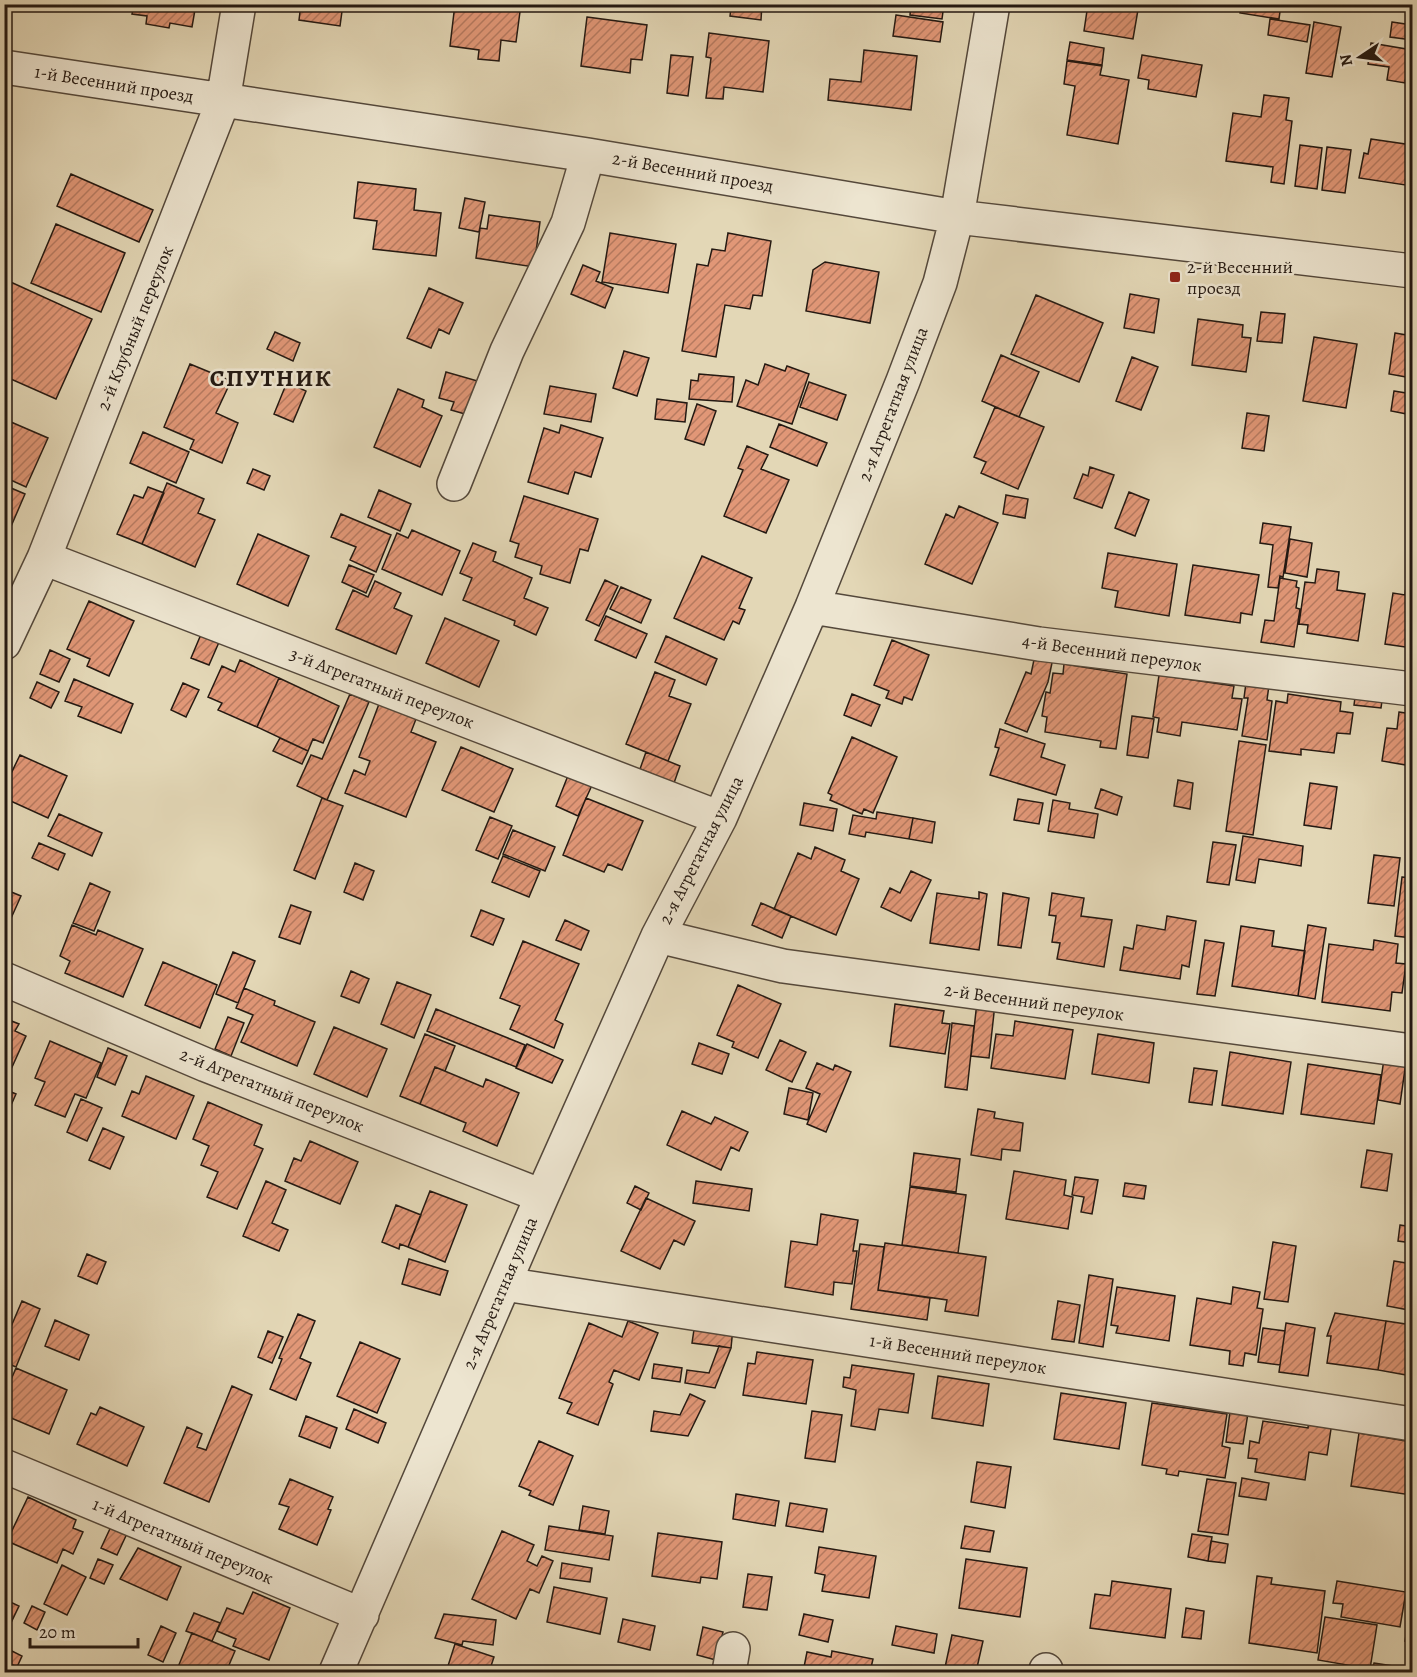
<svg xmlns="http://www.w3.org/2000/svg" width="1417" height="1677" viewBox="0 0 1417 1677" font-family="Alegreya,serif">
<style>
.building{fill:url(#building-hatch);stroke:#241912;stroke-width:1.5}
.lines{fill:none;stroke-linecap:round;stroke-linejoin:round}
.minor-casing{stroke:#54483b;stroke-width:36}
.minor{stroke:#ede5d0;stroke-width:33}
.poi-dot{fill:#8f2418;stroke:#ede5d0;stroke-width:2}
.labels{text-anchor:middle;stroke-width:5;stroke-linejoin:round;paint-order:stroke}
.street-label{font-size:18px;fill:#241912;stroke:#ede5d0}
.poi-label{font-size:18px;fill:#241912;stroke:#ede5d0;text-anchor:start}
.district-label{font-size:24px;font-weight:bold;letter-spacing:1.5px;fill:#241912;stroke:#ede5d0}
</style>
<defs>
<pattern id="building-hatch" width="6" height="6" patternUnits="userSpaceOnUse" patternTransform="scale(1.5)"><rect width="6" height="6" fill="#e19777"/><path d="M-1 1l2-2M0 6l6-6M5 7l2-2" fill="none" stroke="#b67a60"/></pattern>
</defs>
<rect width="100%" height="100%" fill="#e3d7b6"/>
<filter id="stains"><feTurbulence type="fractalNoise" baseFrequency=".00333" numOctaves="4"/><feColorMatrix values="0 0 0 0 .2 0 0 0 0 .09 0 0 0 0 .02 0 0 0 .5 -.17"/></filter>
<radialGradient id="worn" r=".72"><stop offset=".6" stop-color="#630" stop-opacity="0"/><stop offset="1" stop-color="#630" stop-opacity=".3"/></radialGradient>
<path class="building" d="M134,4H196L192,27L170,23L169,28L146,24L147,16L132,14Z
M301,4H343L340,26L299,20Z
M455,4H521L516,42L501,40L499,61L478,59L479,50L450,46Z
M721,4H762L761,20L730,16L731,8L721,7Z
M854,4H878V11L854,8Z
M911,4H944L942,19L910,15Z
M1088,4H1139L1133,39L1084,31Z
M1242,4H1281L1279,19L1240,13Z
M896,15L943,22L940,42L893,36Z
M587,17L647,25L642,60L631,59L630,73L581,66Z
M1270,19L1310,25L1307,42L1268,35Z
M1314,22L1341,27L1332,77L1306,73Z
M1392,22L1412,25V40L1390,37Z
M709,33L769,41L763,92L724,87L723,99L706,98L711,58L706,57Z
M1070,42L1104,48L1102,65L1067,60Z
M1371,43L1412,50V70H1407L1405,83L1387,80L1389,67L1368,64Z
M864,50L917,56L911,110L828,100L830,79L861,82Z
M671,55L693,57L688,96L667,93Z
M1142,55L1202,65L1196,97L1148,89L1149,80L1138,78Z
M1067,61L1102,66L1100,75L1129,80L1118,144L1067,135L1075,86L1064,84Z
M1264,95L1289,98L1286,120L1292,121L1284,184L1271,182L1273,167L1226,161L1233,113L1261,117Z
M1371,139L1412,145V186L1359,178L1364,153L1368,154Z
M1300,145L1322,148L1317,189L1295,186Z
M1327,147L1351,150L1345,193L1322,190Z
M71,174L153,210L139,242L57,206Z
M358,182L416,189L414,210L441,213L436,256L373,249L377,221L354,218Z
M465,198L485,202L479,232L459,228Z
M489,215L540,222L534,267L476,258L480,228L487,229Z
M56,224L125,253L101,312L31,283Z
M610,233L676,244L668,293L602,282Z
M728,233L771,241L762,296L753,295L750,309L725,305L716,357L682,351L697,264L708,266L712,249L725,251Z
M825,262L879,272L870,323L806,311L813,270Z
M583,265L600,272L596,281L613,288L605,308L571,294Z
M4,279L92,319L56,399L4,376Z
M429,288L463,303L449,334L439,329L431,348L407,338Z
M1130,294L1159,299L1154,333L1124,328Z
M1036,295L1103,323L1079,382L1011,354Z
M1261,312L1285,314L1282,343L1257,341Z
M1198,319L1243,325L1242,337L1251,338L1246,372L1192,365Z
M275,332L300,343L293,361L267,349Z
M1395,333L1412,336V378L1389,374Z
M1314,337L1357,344L1346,408L1303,401Z
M624,351L649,358L637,396L613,388Z
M1001,355L1039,372L1019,417L982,401Z
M1132,357L1158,367L1141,410L1116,401Z
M190,364L231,381L216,413L238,423L222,463L190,449L194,440L164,427Z
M765,364L785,371L787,366L809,374L792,424L737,406L746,380L758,385Z
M446,372L481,382L472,416L451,410L454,402L439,398Z
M699,374L734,377L732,402L689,399L691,380L698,381Z
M287,382L306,391L293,422L274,414Z
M809,382L846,395L837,420L800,407Z
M550,386L596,394L591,422L544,414Z
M398,389L424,400L422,407L442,416L420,467L374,447Z
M1394,391L1412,394V415L1391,411Z
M657,399L687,403L685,422L655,419Z
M697,404L716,411L704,445L685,439Z
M995,407L1044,427L1018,489L981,473L986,462L974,457Z
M1247,413L1269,416L1264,451L1242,448Z
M4,419L48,438L26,487L4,477Z
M779,424L827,443L817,466L770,447Z
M561,425L603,438L591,477L575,472L568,494L528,482L544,428L559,433Z
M143,432L189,452L176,483L130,463Z
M747,446L768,455L761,469L789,480L766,533L724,516L743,470L738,468Z
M1090,467L1114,475L1102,508L1074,498L1083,474L1088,476Z
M253,469L270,476L264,490L247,483Z
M167,483L204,499L198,513L215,520L195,567L142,544Z
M4,485L25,494L6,538L4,537Z
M148,487L164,493L142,544L117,534L134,495L143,498Z
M379,490L411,504L400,531L368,517Z
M1129,492L1149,500L1135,536L1115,528Z
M1006,495L1028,499L1025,518L1003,514Z
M524,496L598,519L588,551L580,549L570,583L540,574L542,566L515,557L519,544L510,541Z
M959,506L998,523L972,584L925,564L946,514L954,518Z
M341,514L391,535L376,572L350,560L356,547L331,537Z
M1263,523L1291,527L1283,577L1280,576L1278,588L1268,587L1273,545L1260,543Z
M412,530L460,551L442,595L382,569L397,533L408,538Z
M258,534L309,556L288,606L237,584Z
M1290,539L1312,543L1307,577L1285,573Z
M473,543L496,552L493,561L532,578L524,598L548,608L536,635L514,625L515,621L463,600L472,578L460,573Z
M1108,553L1177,564L1169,616L1115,607L1118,591L1102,588Z
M702,556L752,578L739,608L745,610L739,624L733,621L724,640L674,618Z
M349,565L374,575L366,593L342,582Z
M1193,565L1259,575L1252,615L1241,613L1240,623L1185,615Z
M1317,569L1339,572L1337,590L1365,594L1358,641L1307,633L1308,625L1299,624L1305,582L1315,583Z
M1280,578L1297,581L1296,587L1299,588L1296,608L1300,609L1294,647L1261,642L1265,620L1274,621Z
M605,580L618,586L599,626L586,620Z
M375,581L401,593L394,608L412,616L396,654L336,629L353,590L368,597Z
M621,587L651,600L641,623L610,609Z
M1406,587H1412V648L1385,644L1393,593L1405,595Z
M89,601L134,621L109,676L87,666L90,659L67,649Z
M606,616L647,634L636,658L595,640Z
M445,618L499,641L479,687L426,663Z
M202,632L220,640L209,665L191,658Z
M666,636L717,659L706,685L655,662Z
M892,640L929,655L912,700L904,697L902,704L886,698L889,691L874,685Z
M50,650L70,659L59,682L40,674Z
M1035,655L1053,658L1048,682L1027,732L1005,723L1026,672L1031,674Z
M240,660L279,678L257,727L218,710L222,703L208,697L222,666L235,672Z
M1064,664L1127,674L1116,749L1100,747L1101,741L1045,732L1047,717L1042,716L1046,692L1050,693L1053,673L1063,674Z
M655,672L675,680L669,696L691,704L668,761L626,744Z
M1159,675L1234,686L1232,698L1242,699L1237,730L1182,722L1180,736L1157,732L1159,718L1153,717Z
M1247,675L1270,678L1267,700L1272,701L1267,740L1242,736L1248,698H1244Z
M279,678L339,706L323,743L313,739L308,751L257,727Z
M74,679L133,704L121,733L78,716L82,707L65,701Z
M37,682L59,692L51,708L30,698Z
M183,683L199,690L186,717L171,710Z
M1356,690L1383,694L1381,708L1354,705Z
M350,694L369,702L327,800L297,786L311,755L322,759Z
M852,694L880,705L871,726L844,715Z
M1288,694L1341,702L1340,711L1353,713L1350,734L1337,733L1334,753L1301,749V755L1269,751L1276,701L1287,703Z
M379,704L416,719L411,732L436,742L406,817L345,793L354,770L365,775L370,761L359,757Z
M1399,712L1412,714V766L1382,761L1387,728L1397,729Z
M1132,716L1154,719L1148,758L1127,755Z
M1000,729L1045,744L1041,757L1065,765L1056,795L990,775L999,748L995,747Z
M852,737L897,757L873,813L864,809L862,814L830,800L832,795L828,793Z
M280,738L308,751L302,764L273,751Z
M1239,741L1266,745L1253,835L1226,831Z
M461,747L513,769L494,812L442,790Z
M646,752L680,766L674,783L640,769Z
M20,755L67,776L48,818L4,798V788Z
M569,773L593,783L578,816L556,806Z
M1178,780L1193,783L1190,809L1174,806Z
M1310,783L1337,787L1331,829L1304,825Z
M1101,789L1122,797L1117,815L1095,808Z
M322,798L343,806L315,879L294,870Z
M586,798L643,821L622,870L608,864L604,872L563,855Z
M1018,799L1043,803L1039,824L1014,820Z
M1053,800L1070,803L1069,809L1098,814L1094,838L1048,831Z
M804,803L837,809L833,831L800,825Z
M877,812L913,818L909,839L866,832L865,837L849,834L853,815L876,819Z
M59,814L102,833L92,856L48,836Z
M490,817L512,826L498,859L476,850Z
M913,818L935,822L932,843L909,839Z
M513,830L555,847L545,871L503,854Z
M1243,836L1303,846L1301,866L1259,859L1255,883L1236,880Z
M1213,842L1236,845L1229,885L1207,882Z
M39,843L65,854L58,870L32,858Z
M815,847L845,860L841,871L859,879L836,935L774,909L798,853L811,859Z
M1374,855L1400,858L1394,906L1368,903Z
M503,856L540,871L529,897L492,882Z
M355,863L374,871L363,900L344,892Z
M911,871L931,880L911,921L881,907L890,888L900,893Z
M1402,877L1412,878V938L1395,936Z
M90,883L110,892L94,931L73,923Z
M4,889L21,896L4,934Z
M979,892L987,894L979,950L930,943L937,893L979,899Z
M1003,893L1029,898L1021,948L998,945Z
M1052,893L1084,898L1081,916L1112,920L1104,967L1057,959L1060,943L1052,942L1056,916L1049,915Z
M761,903L791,916L782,938L752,925Z
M291,905L311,912L300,944L279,937Z
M481,910L504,919L493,945L471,936Z
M1167,916L1196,921L1189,967L1182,965L1180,979L1120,970L1124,947L1133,949L1137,925L1165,930Z
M565,920L589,931L581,950L556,940Z
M72,925L96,935L98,930L143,949L123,997L65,973L70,961L60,956Z
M1308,925L1326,928L1315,999L1298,996Z
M1241,926L1274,931L1272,946L1305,951L1298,996L1232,986Z
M1205,940L1224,943L1215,996L1197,994Z
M1374,940L1398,944L1396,963L1406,964L1402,993L1392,992L1390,1011L1322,1002L1329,944L1373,950Z
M523,941L579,964L555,1020L563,1024L554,1048L510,1029L520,1006L500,998Z
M233,952L255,961L238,1003L216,994Z
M163,962L217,985L200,1028L145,1005Z
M351,971L369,979L359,1003L341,996Z
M397,982L431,995L414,1038L381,1024Z
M738,985L781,1004L758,1058L732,1047L734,1042L717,1035Z
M244,988L275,1001L274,1005L315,1022L297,1066L241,1042L253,1015L236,1008Z
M977,1002L995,1004L989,1058L971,1056Z
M895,1004L944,1011L942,1023L950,1024L945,1054L890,1046Z
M436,1009L525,1045L516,1067L427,1031Z
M228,1017L244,1023L231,1056L215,1049Z
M4,1018L19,1024L15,1031L26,1036L8,1076L4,1074Z
M1015,1021L1073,1030L1065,1079L991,1068L996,1034L1013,1036Z
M952,1023L974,1026L967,1090L945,1087Z
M334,1027L387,1049L367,1097L314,1074Z
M425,1034L455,1046L445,1071L435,1067L420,1104L400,1096Z
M1098,1034L1154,1043L1149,1083L1092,1074Z
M780,1040L806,1052L792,1082L766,1070Z
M50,1041L101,1063L86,1098L75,1094L65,1117L35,1105L45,1082L35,1078Z
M699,1043L729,1054L722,1074L692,1064Z
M527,1044L563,1060L552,1083L516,1068Z
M108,1048L127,1056L115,1085L97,1077Z
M1230,1052L1291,1062L1283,1114L1222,1105Z
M1384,1059L1406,1062L1400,1104L1378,1100Z
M817,1063L833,1070L835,1065L851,1072L826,1132L807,1124L820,1094L806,1088Z
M1308,1064L1381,1075L1374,1124L1301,1114Z
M435,1067L483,1087L486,1079L519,1093L497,1146L463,1131L466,1123L420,1104Z
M1194,1068L1217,1071L1212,1105L1189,1102Z
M146,1076L194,1096L176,1139L122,1116L132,1091L139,1094Z
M789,1088L813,1093L808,1120L784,1114Z
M4,1089L16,1094L4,1121Z
M81,1099L102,1108L87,1141L67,1132Z
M208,1102L262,1125L254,1145L263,1149L237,1209L207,1197L218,1172L201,1165L209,1146L193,1139Z
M978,1109L995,1112L994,1118L1023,1123L1020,1151L1002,1149L1001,1160L971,1155Z
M682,1111L711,1124L715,1117L748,1132L739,1151L731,1147L721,1170L667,1145Z
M103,1128L124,1137L110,1169L89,1160Z
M310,1141L358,1162L340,1204L285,1181L294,1158L301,1161Z
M1367,1150L1392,1154L1387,1191L1361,1187Z
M914,1153L960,1159L956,1192L910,1186Z
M1014,1171L1066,1180L1064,1195L1073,1197L1068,1229L1006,1219Z
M1075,1177L1098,1180L1092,1214L1081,1212L1084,1197L1072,1195Z
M266,1181L286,1190L272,1223L288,1230L279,1251L243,1236Z
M696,1181L752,1189L749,1211L693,1203Z
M1125,1183L1146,1186L1144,1199L1123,1196Z
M635,1186L649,1193L641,1210L627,1203Z
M910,1187L966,1195L958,1253L902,1245Z
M430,1191L467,1205L445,1262L408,1247Z
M646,1198L695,1221L684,1245L674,1240L660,1269L621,1251Z
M396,1205L421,1215L408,1247L400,1244L399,1249L382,1242Z
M821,1214L858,1220L853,1251H857L852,1284L834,1282L833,1295L785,1287L791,1241L817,1245Z
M1400,1225L1412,1227V1243L1398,1241Z
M1273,1242L1296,1246L1288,1302L1264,1299Z
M885,1243L986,1257L978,1316L945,1311L947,1300L878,1290Z
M860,1244L884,1247L878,1290L930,1298L927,1320L851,1309Z
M87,1254L106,1262L97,1284L78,1276Z
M409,1259L448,1271L440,1295L402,1284Z
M1394,1261L1412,1264L1409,1310L1387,1306Z
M1089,1275L1113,1279L1103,1347L1079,1343Z
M1117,1287L1175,1296L1169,1341L1116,1333L1118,1326L1111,1325Z
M1233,1287L1260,1292L1257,1308L1263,1309L1256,1355L1245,1353L1243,1366L1229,1364L1230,1351L1190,1345L1197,1298L1231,1304Z
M22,1301L40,1309L16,1367L4,1362V1343Z
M1058,1301L1080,1305L1074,1342L1052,1339Z
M1335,1313L1386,1321L1378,1370L1327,1363L1331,1336H1327Z
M298,1314L315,1321L300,1358L311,1363L296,1400L270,1389L282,1359L279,1358Z
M55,1320L89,1335L79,1360L45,1346Z
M628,1321L658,1333L639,1380L614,1370L609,1382L613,1384L598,1425L567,1413L572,1403L559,1398L589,1323L622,1337Z
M1386,1321L1412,1325V1376L1378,1370Z
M695,1323L733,1328L731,1348L692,1343Z
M1286,1323L1315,1328L1308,1376L1279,1372Z
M1263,1328L1285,1331L1280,1365L1258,1362Z
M268,1331L283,1337L272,1363L258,1357Z
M360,1342L400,1359L377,1413L337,1396Z
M719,1346L731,1348L715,1388L685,1383L687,1370L709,1373Z
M757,1352L813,1360L806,1404L743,1395L748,1363L755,1364Z
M654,1364L682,1368L680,1382L652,1378Z
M852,1365L914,1374L908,1413L879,1409L875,1430L851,1426L856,1390L843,1387L844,1377L850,1378Z
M16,1368L67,1390L49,1434L4,1415V1396Z
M938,1376L989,1384L983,1426L932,1418Z
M232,1386L252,1395L209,1502L164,1483L187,1427L202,1434L197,1447L206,1450Z
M1061,1393L1126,1403L1119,1449L1054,1439Z
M690,1394L705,1401L688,1436L651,1431L654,1411L680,1415Z
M1152,1403L1227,1414L1222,1446L1230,1448L1225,1478L1179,1471L1178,1476L1166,1474L1167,1469L1142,1465Z
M1231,1404L1249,1407L1243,1444L1226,1442Z
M100,1407L144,1427L127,1466L77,1444L91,1413L96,1415Z
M354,1409L386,1423L378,1443L346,1429Z
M812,1411L842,1415L835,1462L805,1458Z
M1310,1413L1333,1416L1327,1455L1309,1452L1305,1480L1255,1472L1257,1459L1248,1458L1250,1441L1259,1443L1263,1421L1308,1428Z
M306,1416L337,1428L330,1448L299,1436Z
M1359,1433L1412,1442L1411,1495L1351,1486Z
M539,1441L573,1456L553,1505L529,1495L531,1491L519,1486Z
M977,1462L1011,1467L1005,1508L971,1502Z
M1242,1478L1269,1483L1266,1500L1239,1496Z
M290,1479L333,1497L328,1509L331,1510L317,1545L279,1529L289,1507L279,1504Z
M1207,1479L1236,1483L1228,1535L1198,1531Z
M736,1494L779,1501L775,1526L733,1519Z
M28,1497L76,1520L73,1528L83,1532L73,1554L63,1549L57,1563L7,1541Z
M790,1503L827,1509L823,1532L786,1526Z
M583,1506L609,1511L605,1534L579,1530Z
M115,1518L131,1525L117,1555L101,1548Z
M549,1526L613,1536L609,1560L545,1550Z
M965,1526L994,1531L990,1552L961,1548Z
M502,1531L534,1545L527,1561L537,1566L542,1556L553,1561L539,1593L530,1589L516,1619L472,1599Z
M658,1533L722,1542L717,1579L701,1577L700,1583L652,1576Z
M1192,1534L1212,1537L1208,1561L1188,1557Z
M1211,1541L1228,1544L1225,1563L1208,1561Z
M819,1547L876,1556L869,1598L822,1591L825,1575L815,1573Z
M138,1548L181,1567L167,1600L120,1579Z
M98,1559L113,1565L104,1584L90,1578Z
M966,1559L1027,1568L1020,1617L959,1608Z
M562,1563L592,1568L590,1582L560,1578Z
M62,1565L86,1577L67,1615L44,1604Z
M748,1574L772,1577L767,1610L743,1607Z
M1257,1576L1272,1578L1271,1584L1325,1591L1317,1653L1249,1643Z
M1112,1581L1171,1589L1165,1638L1090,1628L1095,1594L1110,1596Z
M1337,1581L1406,1592L1400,1627L1341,1617L1343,1604L1333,1603Z
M554,1587L607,1598L600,1634L547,1622Z
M253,1592L290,1608L269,1660L233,1646L236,1639L217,1631L227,1608L243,1614Z
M1412,1598V1642L1405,1641Z
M6,1600L19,1606L7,1631L4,1630Z
M32,1606L45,1612L37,1630L24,1623Z
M1186,1608L1204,1611L1201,1639L1182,1637Z
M194,1613L220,1623L212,1641L186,1631Z
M444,1614L496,1620L493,1645L463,1641L462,1645L435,1638Z
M804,1614L833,1620L828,1642L799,1635Z
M1325,1617L1377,1625L1370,1669L1318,1660Z
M623,1619L655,1626L650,1650L618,1642Z
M161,1626L176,1633L163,1662L148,1655Z
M896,1626L937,1634L934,1653L892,1645Z
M703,1627L723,1632L716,1660L697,1655Z
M192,1633L235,1651L226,1672H176Z
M952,1635L983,1641L976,1672H944Z
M455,1644L494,1657L489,1672H457L447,1669Z
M4,1647L22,1656L17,1667L4,1661Z
M832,1651L873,1659L870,1672H803L807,1652L831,1657Z
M1374,1663L1412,1669V1672H1365V1670L1372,1671Z"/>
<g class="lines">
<defs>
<path id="minor" d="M4,67L588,155L957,217L1412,271
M454,484L507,351L568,223L588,155
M44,558L720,818
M812,607L1039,644L1412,689
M4,643L44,558L223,101L239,4
M658,936L783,966L1412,1051
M4,979L206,1065L542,1196
M504,1284L1412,1424
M4,1466L362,1615
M336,1672L542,1196L658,936L720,818L812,607L903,381L940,283L957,217L993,4
M729,1672L733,1649
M1046,1672V1670"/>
</defs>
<use href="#minor" class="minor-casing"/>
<use href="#minor" class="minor"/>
</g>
<rect class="poi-dot" x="1169" y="271" width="12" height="12" rx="3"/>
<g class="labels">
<g class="street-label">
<text transform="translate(114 84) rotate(9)" y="6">1-й Весенний проезд</text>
<text transform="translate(693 172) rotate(10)" y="6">2-й Весенний проезд</text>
<text transform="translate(135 328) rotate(-68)" y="6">2-й Клубный переулок</text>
<text transform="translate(893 404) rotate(-69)" y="6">2-я Агрегатная улица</text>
<text transform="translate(1112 653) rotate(8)" y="6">4-й Весенний переулок</text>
<text transform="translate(382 688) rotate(21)" y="6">3-й Агрегатный переулок</text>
<text transform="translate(701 850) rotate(-63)" y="6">2-я Агрегатная улица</text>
<text transform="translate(1034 1002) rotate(8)" y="6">2-й Весенний переулок</text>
<text transform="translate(272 1090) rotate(22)" y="6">2-й Агрегатный переулок</text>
<text transform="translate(500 1293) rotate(-67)" y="6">2-я Агрегатная улица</text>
<text transform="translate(958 1354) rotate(9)" y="6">1-й Весенний переулок</text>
<text transform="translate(183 1541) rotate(23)" y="6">1-й Агрегатный переулок</text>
</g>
<g class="poi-label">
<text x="1187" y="273">2-й Весенний<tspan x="1187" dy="21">проезд</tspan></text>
</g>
<g class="district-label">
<text x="271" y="386">СПУТНИК</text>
</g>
</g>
<rect width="1417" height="1677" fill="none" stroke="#e3d7b6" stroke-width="24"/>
<rect x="6" y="6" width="1405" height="1665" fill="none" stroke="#241912" stroke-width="3"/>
<rect x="12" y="12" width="1393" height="1653" fill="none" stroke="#241912" stroke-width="1.5"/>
<g transform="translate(1360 57) rotate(257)" stroke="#ede5d0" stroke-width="4.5" paint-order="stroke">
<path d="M0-4.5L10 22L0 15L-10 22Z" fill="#241912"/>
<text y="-9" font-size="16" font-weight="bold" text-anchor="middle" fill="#241912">N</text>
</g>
<path d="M30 1638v9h108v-9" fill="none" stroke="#241912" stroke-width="3"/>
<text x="39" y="1638" font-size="18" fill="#241912" stroke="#ede5d0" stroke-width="4.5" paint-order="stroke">20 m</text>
<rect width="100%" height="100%" filter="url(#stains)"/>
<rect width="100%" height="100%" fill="url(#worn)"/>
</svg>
